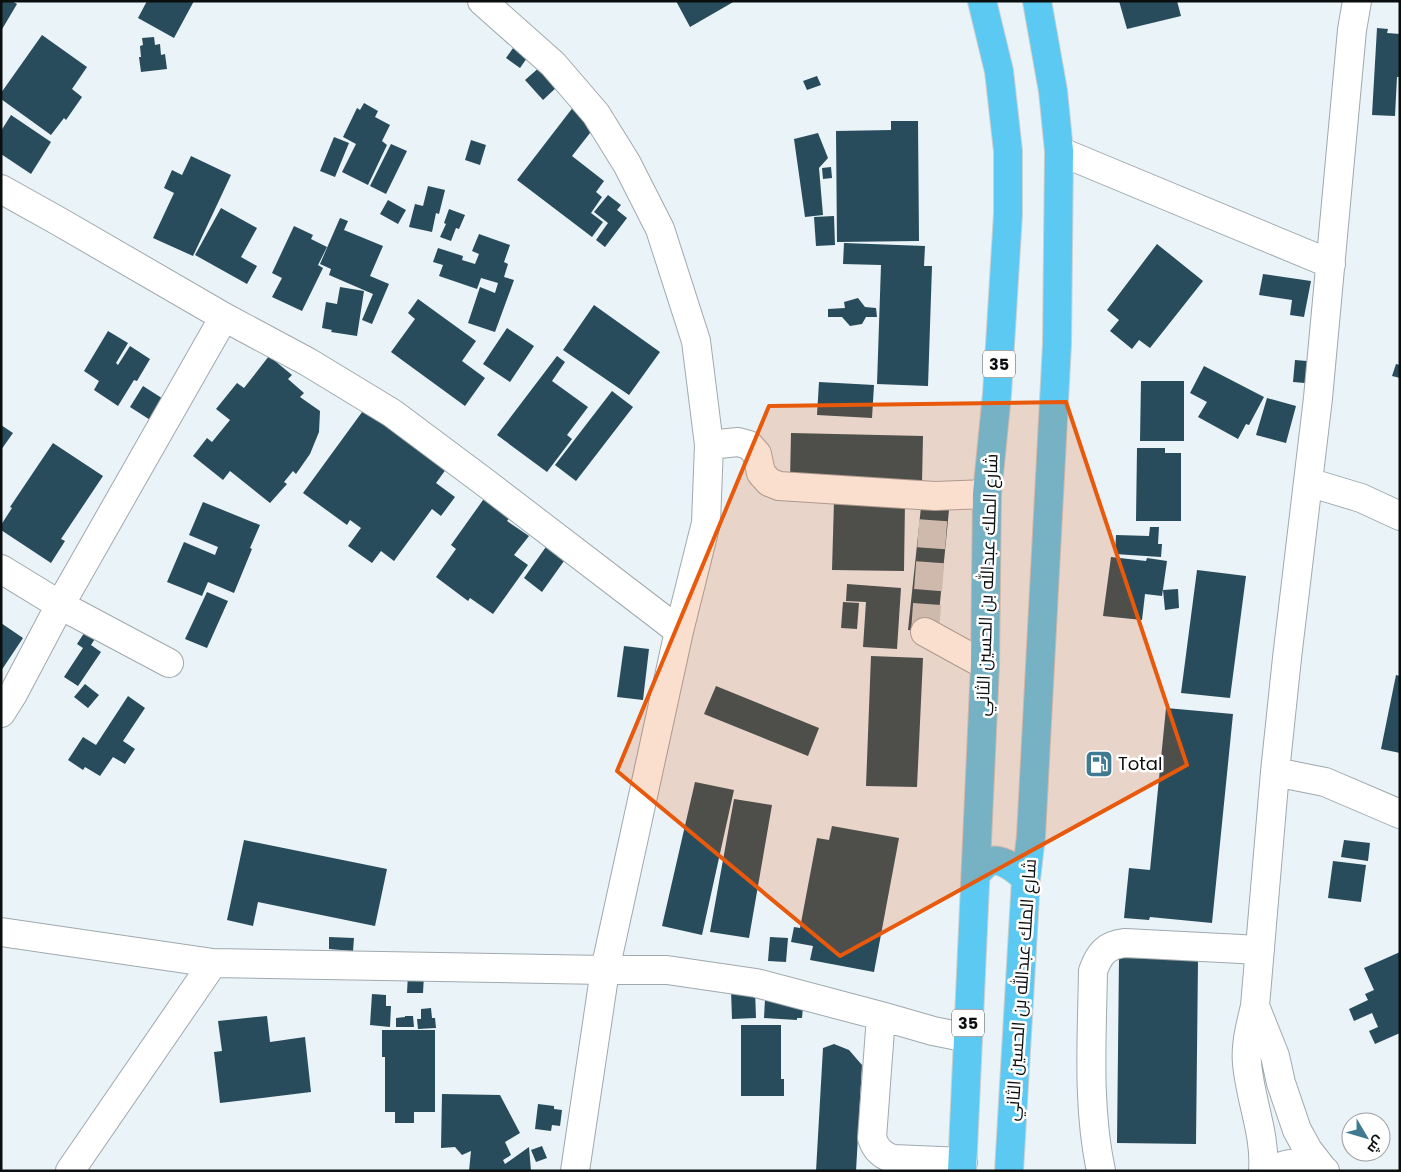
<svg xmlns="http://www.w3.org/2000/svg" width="1401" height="1172" viewBox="0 0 1401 1172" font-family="Poppins,Cairo,sans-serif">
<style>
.building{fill:#284c5b}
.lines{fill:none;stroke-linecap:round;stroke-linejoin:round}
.minor-tunnel{stroke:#c8d1d5;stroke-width:28;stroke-dasharray:28 14;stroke-linecap:butt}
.minor-casing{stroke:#a0a9ad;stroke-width:30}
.highway-casing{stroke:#cecfcf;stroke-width:30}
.minor{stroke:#fff;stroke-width:28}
.highway{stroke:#5cc9f3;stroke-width:28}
.marked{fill:#e8590c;fill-opacity:0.2;stroke:#e8590c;stroke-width:4;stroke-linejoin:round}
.labels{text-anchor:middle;stroke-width:5;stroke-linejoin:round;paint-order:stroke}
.shield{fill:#fff;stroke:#545657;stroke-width:1}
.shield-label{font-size:16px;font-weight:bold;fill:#0b0e0f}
.street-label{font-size:18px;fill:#0b0e0f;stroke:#fff}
.poi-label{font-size:18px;fill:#0b0e0f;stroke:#fff;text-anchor:start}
</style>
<rect width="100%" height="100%" fill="#e9f3f8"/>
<path class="building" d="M1,1H12L17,4L1,31Z
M147,1H194L174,38L138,18Z
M676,1H735L690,27Z
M1119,1H1177L1181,16L1127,29Z
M1377,28L1388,29L1387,33L1400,34V77H1397L1395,116L1372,115Z
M42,35L87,67L72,89L82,97L66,120L64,118L51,135L1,99V93Z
M154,37L155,45L160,44L161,55L165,54L167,69L141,72L139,57H141L140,46L143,45L142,38Z
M520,38L534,48L520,68L506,58Z
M541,66L559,85L543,100L525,80Z
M817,76L821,85L807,90L803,81Z
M364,103L378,111L375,117L390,125L382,141L387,145L368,185L342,172L356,144L343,137L357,108L360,110Z
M574,106L597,124L572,156L604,181L596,192L602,197L591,213L603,222L592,237L517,180Z
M11,115L51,142L31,174L1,154V131Z
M891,121H918L919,241L837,242L836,131L891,130Z
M818,133L828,158L819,168L823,215L805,217L794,139Z
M334,137L349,143L335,177L320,171Z
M471,140L486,145L480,165L465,160Z
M391,144L407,151L386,194L370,186Z
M191,156L231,175L193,256L153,238L174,193L164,188L172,170L182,175Z
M831,167L832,178L823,179L822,168Z
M428,186L445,190L439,214L436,213L432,232L409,227L415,204L423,206Z
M608,195L621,205L617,210L627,218L605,247L596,240L608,223L594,212Z
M388,200L406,210L398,224L380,214Z
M221,208L257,228L241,257L257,266L247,284L195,255Z
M449,209L465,215L459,229L456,228L451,241L440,237L446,224L444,223Z
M834,216L835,245L816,246L814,217Z
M340,218L348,221L344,230L383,246L370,276L389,284L372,324L362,320L373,294L329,275L331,269L320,264Z
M294,226L313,235L311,239L327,247L318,265L323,268L302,311L272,297L282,278L272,273Z
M479,234L510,245L504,262L508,264L504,277L514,280L495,332L468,323L480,287L495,293L498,283L481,278L477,289L439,276L443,265L433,262L438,248L463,256L462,260L475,264L479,254L472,251Z
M844,243L925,246L924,266H932L928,386L877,384L881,265L843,264Z
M1157,244L1203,281L1150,348L1139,340L1132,349L1110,331L1119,320L1107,310Z
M1263,274L1311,281L1304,317L1290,315L1292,300L1259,295Z
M340,287L364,291L357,336L331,332L332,330L322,328L326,302L337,304Z
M858,298L865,307L876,308L877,317H866L862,324L850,326L842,317H828V309L845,308L844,302Z
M418,299L476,341L462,361L485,378L465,406L391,352L415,319L408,313Z
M594,305L660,352L629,395L563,350Z
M507,328L534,346L510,382L483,364Z
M108,331L128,343L116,363L118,365L130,346L150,359L137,381L134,380L118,406L94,390L99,381L84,371Z
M269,356L292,375L288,379L304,393L300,397L320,411L319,432L310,454L296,474L293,471L284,482L287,484L270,503L230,471L223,480L193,456L207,438L212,442L230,420L216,409L237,383L244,388Z
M557,356L565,362L552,381L588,407L567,435L572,439L547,472L497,435Z
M1295,360L1307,361L1305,383L1293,382Z
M1396,364L1400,365V378L1392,376Z
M1204,366L1264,397L1249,425L1246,424L1238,439L1198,417L1207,402L1190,393Z
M1141,381H1184V441H1140Z
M819,382L874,385L872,418L817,415Z
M143,386L168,402L155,423L130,407Z
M612,391L633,407L576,481L555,465Z
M1267,398L1296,406L1286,443L1256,435Z
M365,408L449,465L436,483L455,497L441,516L432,509L394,561L381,551L372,563L348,546L361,528L350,520L347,525L303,493Z
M1,425L13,433L1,450Z
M791,433L923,436L922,483L790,480Z
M53,443L103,476L61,539L65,541L51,563L1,530V525L12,508L10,507Z
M1137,448H1165V453H1181V521H1136Z
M488,493L514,512L507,521L529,536L514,555L528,565L493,614L470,598L468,601L436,577L456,549L451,545Z
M935,496L949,510L937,633L908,630L921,507Z
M834,501L905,502L904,571L832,570Z
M203,502L260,525L250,548L252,549L234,593L208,582L202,596L167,582L184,542L215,555L218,547L189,535Z
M1150,527H1159L1158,544H1162L1161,557L1115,554L1116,535L1149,536Z
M548,544L560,553L557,556L564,561L542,592L524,578Z
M1111,557L1146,561L1147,558L1167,561L1162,596L1145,594L1142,620L1103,616Z
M1197,570L1246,576L1230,698L1181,693Z
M847,584L901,588L897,649L863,647L866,602L846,601Z
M1178,589L1179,608L1165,610L1163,590Z
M207,592L228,601L207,648L185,639Z
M843,602L859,603L857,629L841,628Z
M1,623L23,638L1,671Z
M88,627L98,634L91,645L101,652L78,686L64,677L83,648L77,644Z
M624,646L649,649L643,700L617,697Z
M871,656L923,658L917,787L866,786Z
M1396,675L1400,676V753L1381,749Z
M85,684L99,695L88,708L74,697Z
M716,686L819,728L808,756L704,714Z
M128,696L145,708L123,741L135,749L125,764L113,757L100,776L85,767L83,770L68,760L83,737L96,745Z
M1166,708L1233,714L1212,923L1150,917L1149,920L1124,918L1129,868L1150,870Z
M695,782L734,790L702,935L662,926Z
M734,799L772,805L749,938L710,932Z
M832,826L899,838L874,972L810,960L813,946L791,942L794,927L800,928L817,838L829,840Z
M244,840L387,869L375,926L258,902L253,926L227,920Z
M1344,840L1370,843L1368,861L1341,857Z
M1333,861L1366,865L1361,902L1328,898Z
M329,937L354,938L353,951L329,949Z
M770,937L788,938L786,962L768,961Z
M1400,952V1033L1375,1044L1369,1031L1378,1027L1372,1013L1354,1021L1349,1009L1368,1000L1365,994L1374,990L1364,968Z
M1119,958L1198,959L1196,1144L1117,1143Z
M408,974L424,975L423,993H407Z
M731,990H755L756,1018L732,1019Z
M372,994L386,995V1006H391L390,1027L370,1025Z
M765,999L803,1007L802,1018H797V1020L764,1018Z
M431,1008L432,1018H435L436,1028L418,1029L417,1019H421V1009Z
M267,1016L270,1042L305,1037L311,1092L220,1103L214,1052L222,1051L218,1021Z
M405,1016H413L414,1027H396V1018L405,1017Z
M741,1025H781V1079H784V1096H741Z
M382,1030H435V1112H414V1123H395V1112H385V1057H382Z
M834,1044L849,1050L862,1065L856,1171H816L823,1048Z
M442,1094L500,1095L520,1133L505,1142L511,1155L503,1160L505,1164L529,1147L531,1171H469L471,1151L462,1155L455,1147L441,1148Z
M538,1104L554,1106V1109L562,1110L560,1126L552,1125L551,1131L535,1129Z
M542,1146L547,1158L536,1162L531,1150Z"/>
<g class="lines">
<path class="minor-tunnel" d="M925,632L935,496"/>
<defs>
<path id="minor" d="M482,1L553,64L596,114L627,164L660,229L696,341L709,445L706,523L679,631L605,970L575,1171
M1059,151L1331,264
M1,189L60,222L224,317L308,362L392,413L487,484L679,631
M709,445L738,442L749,445L757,454L761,473L769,482L779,486L935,496L987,494
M1308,482L1361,498L1400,516
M1,569L60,605L169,663
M925,632L985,665
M1,713L13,694L60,605L224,317
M1275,772L1325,782L1400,814
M1,932L213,963L605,970H667L756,983L881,1016L933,1031L968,1038
M1255,1006L1275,1056L1281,1083L1297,1130L1308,1150L1322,1168
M881,1016L872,1138C876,1150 882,1155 893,1159L963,1162
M70,1171L213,963
M1101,1171C1087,1106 1092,1037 1093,971C1099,954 1106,945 1125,943L1260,950
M1263,1171C1266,1134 1250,1100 1247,1063C1245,1044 1251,1024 1255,1006L1275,772L1287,658L1318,398L1352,30L1357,1
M1272,1171C1286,1161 1312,1160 1325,1171"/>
<path id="highway" d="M976,874C979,871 983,866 987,863C1000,855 1018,871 1026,879
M962,1171L985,665L987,494L997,394L1008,214V151L999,71L982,1
M1009,1171L1026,879L1031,836L1057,344L1059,151L1053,91L1037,1"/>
</defs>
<use href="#minor" class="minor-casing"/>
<use href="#highway" class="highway-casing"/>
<use href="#minor" class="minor"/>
<use href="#highway" class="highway"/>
</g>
<path class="marked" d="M1066,402L1187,765L840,956L617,771L769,406Z"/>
<defs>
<symbol id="fuel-square" viewBox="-11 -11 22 22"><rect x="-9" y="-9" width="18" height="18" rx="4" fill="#3f7a92" stroke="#fff"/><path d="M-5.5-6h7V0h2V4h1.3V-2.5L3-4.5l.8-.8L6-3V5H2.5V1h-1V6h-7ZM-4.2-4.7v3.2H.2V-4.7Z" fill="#fff"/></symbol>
</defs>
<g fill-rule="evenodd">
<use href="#fuel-square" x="1083" y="748" width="32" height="32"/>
</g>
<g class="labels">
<g class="shield">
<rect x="983" y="350.5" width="32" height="27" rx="4"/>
<rect x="952" y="1009.5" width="32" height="27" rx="4"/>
</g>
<g class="shield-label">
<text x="999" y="370">35</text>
<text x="968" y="1029">35</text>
</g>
<g class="street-label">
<text transform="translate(987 585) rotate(-88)" y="6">شارع الملك عبدالله بن الحسين الثاني</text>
<text transform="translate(1021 990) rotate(-86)" y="6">شارع الملك عبدالله بن الحسين الثاني</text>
</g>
<g class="poi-label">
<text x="1118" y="770">Total</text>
</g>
</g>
<rect width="1401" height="1172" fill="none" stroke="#0b0e0f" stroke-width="5"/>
<g transform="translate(1366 1137) rotate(128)"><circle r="24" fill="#ffffff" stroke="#9d9f9f"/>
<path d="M0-4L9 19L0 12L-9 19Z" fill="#3f7a92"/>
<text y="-8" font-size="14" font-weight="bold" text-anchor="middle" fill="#0b0e0f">ش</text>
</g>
</svg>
